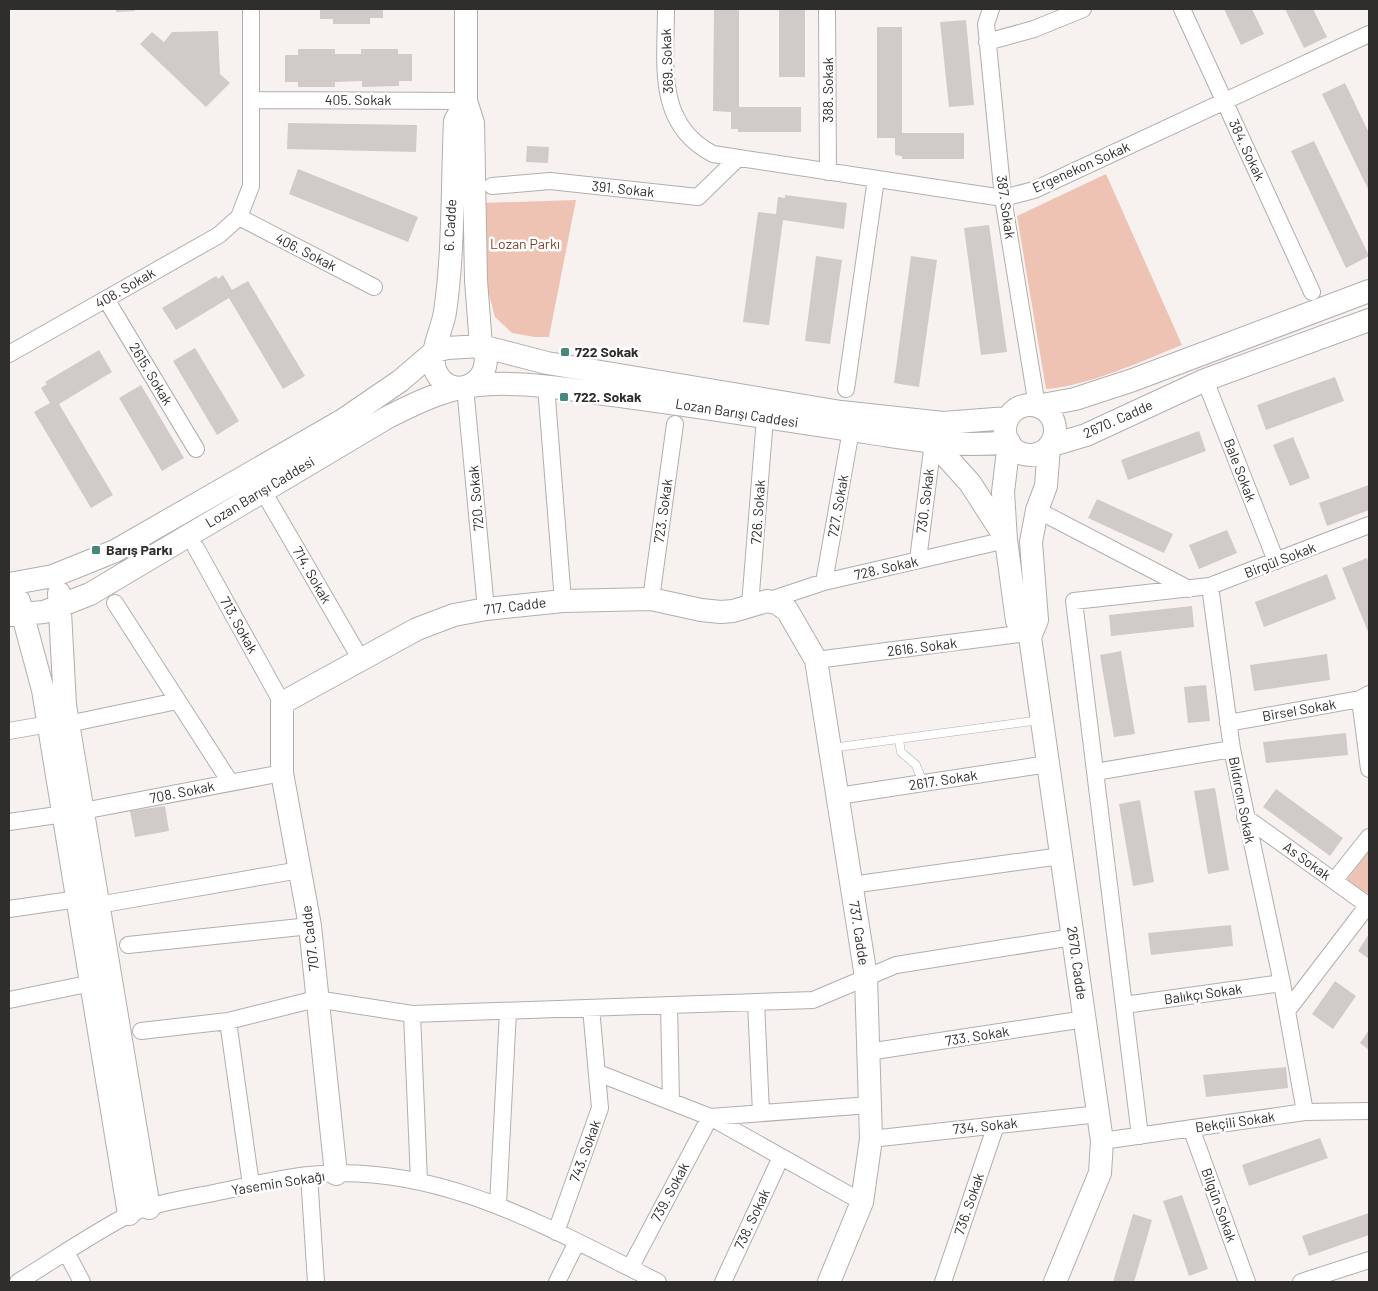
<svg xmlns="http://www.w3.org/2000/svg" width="1378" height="1291" viewBox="0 0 1378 1291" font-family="Barlow,sans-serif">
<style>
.green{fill:#eec3b3}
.building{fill:#d0cac9}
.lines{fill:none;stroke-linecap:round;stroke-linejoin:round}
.lane-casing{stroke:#b3aeac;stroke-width:9}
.street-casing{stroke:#b3aeac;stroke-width:18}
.secondary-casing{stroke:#b3aeac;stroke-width:24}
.lane{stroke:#fff;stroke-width:8}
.street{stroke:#fff;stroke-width:16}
.secondary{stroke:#fff;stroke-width:22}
.poi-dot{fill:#46887b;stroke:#fff;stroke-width:2}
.labels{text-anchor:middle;stroke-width:5;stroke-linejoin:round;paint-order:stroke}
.street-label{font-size:14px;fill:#302e2d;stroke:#fff}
.park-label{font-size:14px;fill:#82432c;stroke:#fff}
.poi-label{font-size:14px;font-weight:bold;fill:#302e2d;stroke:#fff;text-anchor:start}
</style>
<rect width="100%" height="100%" fill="#f7f2f0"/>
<path class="green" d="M1106,174L1182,345C1142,361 1088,386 1046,389L1017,216Z
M576,200L549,337H535L512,333L495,317L488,291L481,203Z
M1369,849V895L1347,880Z"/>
<path class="building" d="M116,9H135V11L116,12Z
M320,9H383V18H370V24H333V19H320Z
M714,9H739V107H801V132H738V129H731V112L713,111Z
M779,9H805V77H779Z
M1224,9H1252L1264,34L1241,45Z
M1285,9H1313L1327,37L1304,48Z
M966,20L974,105L949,107L940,22Z
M877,27H902V133H964V159H902V156L895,155V138H877Z
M218,31L220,74L230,83L206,107L140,44L152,32L164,42L172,32Z
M298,49H335V54H361V49H398V54H412V81H399V86L362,87V81L335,82V87H298V82H285V55H298Z
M1345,83L1369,133V191L1322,94Z
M288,123L417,125L416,152L287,149Z
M1314,141L1369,256L1346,268L1291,151Z
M527,146L549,147L548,163L526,162Z
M298,169L418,217L408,242L289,194Z
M785,195L847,203L844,229L783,220L769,325L743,322L758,212L776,214L778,197L785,198Z
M989,225L1007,352L981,355L964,228Z
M816,256L842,260L830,344L805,341Z
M911,256L937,260L919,387L894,383Z
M223,275L232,290L248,281L305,376L283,389L229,298L176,330L162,308L216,276L218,279Z
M195,348L239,421L217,435L173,361Z
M99,350L112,372L59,404L113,495L91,508L34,412L50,403L41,388L47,384L45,382Z
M1335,377L1344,401L1266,430L1257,405Z
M141,385L184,458L162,471L119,398Z
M1199,431L1206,451L1128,480L1121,460Z
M1293,437L1310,478L1290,486L1273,445Z
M1369,485V510L1327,526L1319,503Z
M1097,499L1173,534L1164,553L1088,518Z
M1227,530L1237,553L1199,569L1189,545Z
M1367,558L1369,563V634L1342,568Z
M1327,574L1336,599L1264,627L1255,602Z
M1192,606L1194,627L1111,636L1109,615Z
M1121,651L1135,734L1114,737L1100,655Z
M1327,654L1330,680L1254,691L1250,665Z
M1206,685L1210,721L1188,723L1184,687Z
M1346,733L1348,755L1266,763L1263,742Z
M1215,788L1229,870L1208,874L1194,791Z
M1276,789L1343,838L1330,856L1263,807Z
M1140,800L1154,882L1133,886L1119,804Z
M165,806L169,831L135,837L130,811Z
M1231,925L1233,946L1151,955L1148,933Z
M1369,934V959L1358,951Z
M1335,981L1356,996L1333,1029L1312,1014Z
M1369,1030V1050L1360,1043Z
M1286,1067L1288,1088L1206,1097L1203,1075Z
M1320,1138L1328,1158L1249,1186L1242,1165Z
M1182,1195L1208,1269L1189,1276L1163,1201Z
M1369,1213V1235L1309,1256L1302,1236Z
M1133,1214L1152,1220L1134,1282H1113Z"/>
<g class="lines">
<defs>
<path id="lane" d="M899,740L901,752L916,765L923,783
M831,748L1040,720"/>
<path id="street" d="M666,9C666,64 655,124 713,154L1003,198L1034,190L1369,34
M827,9L828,172
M991,9L986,24L1003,198L1037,406
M1182,9L1312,292
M987,42L1034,29L1083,9
M251,100L466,101
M492,186L550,181L698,197L738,158
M239,217L374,287
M106,299L196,449
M9,354L219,235L239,217L251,186V9
M1205,380L1276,561
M546,386L563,601
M465,387L486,609
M846,389L876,179
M263,491L360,658
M1037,510L1189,589
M196,548L282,703
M918,560L933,442
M824,582L851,430
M1210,586L1232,749L1282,983L1305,1112
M651,599L675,424
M767,601L824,582L1006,540
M115,603L230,782
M750,605L765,418
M816,660L1027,633
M1360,699L1369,769
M1228,723L1360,699L1369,694
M68,724L177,701
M9,731L49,724
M1095,772L1232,749
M838,796L1048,764
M83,811L282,773
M1245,817L1369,906
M9,822L64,814
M1334,881L1369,837
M851,885L1061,856
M98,905L300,870
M9,909L78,899
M128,945L310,926
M9,1000L92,983
M756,1002L761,1113
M669,1005L671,1101
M1124,1005L1282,983
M1287,1011L1368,905
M412,1014L419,1181
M228,1021L251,1185
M141,1031L228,1021L316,999L412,1014L813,1000L896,965L1073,937
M868,1052L1085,1019
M598,1073L710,1117L862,1202
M1191,1128L1247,1282
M1140,1136L1074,601L1210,586L1369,525
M871,1139L1099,1114
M1102,1141L1305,1112L1369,1111
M309,1175L316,1282
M498,1205L508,1011
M556,1232L600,1108L591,1008
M66,1252L82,1282
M630,1268L710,1117L870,1105
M18,1282C54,1260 90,1235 128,1215C151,1203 196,1197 223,1191C251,1185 280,1178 309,1175C437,1161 548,1228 658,1282
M557,1282L577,1242
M723,1282L781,1157
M943,1282L996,1125
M1301,1282L1369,1260"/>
<path id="secondary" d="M466,101L473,123L476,280L481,346L484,349C495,384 451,403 436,372C428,354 442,331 445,312C454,250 452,185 455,121Z
M466,101V9
M1005 430a25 25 0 1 1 50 0a25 25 0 1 1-50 0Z
M1037,406L1075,399L1133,380L1369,291
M933,442L970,483L1003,534
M1009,442L1003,492L1006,540L1017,621L1030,637L1037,620L1031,542L1037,510L1046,486L1049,446
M1049,446L1086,435L1205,380L1369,320
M9,584L53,576L115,551L343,420L400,381L435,351L447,348L481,346L547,363L841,412L943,423L1008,418
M59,593L65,705L149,1208
M19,601L43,690L129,1214
M9,615L44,612L90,594L388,417C412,405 438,392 465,387C510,379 560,388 604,394C693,405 781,420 870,433C918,440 960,448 1009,442
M1030,637L1102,1141L1100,1173L1055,1282
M336,1174L310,926L282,773V703L417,629L454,615L486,609L563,601L651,599L701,610L721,612L733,611L767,601L776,603L787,610L816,660L866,977L871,1139L862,1202L829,1282"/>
</defs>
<use href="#lane" class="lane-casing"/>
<use href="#street" class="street-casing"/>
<use href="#secondary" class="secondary-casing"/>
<use href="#lane" class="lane"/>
<use href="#street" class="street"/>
<use href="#secondary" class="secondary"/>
</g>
<g class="poi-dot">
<rect x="560" y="347" width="10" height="10" rx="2.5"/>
<rect x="559" y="392" width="10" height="10" rx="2.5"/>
<rect x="91" y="545" width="10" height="10" rx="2.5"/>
</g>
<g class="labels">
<g class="street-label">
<text transform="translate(667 61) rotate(-92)" y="5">369. Sokak</text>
<text transform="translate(828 90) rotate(-90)" y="5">388. Sokak</text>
<text x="358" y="105">405. Sokak</text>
<text transform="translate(1247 150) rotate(65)" y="5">384. Sokak</text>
<text transform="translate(1081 167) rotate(-24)" y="5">Ergenekon Sokak</text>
<text transform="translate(623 189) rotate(6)" y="5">391. Sokak</text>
<text transform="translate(1006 207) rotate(82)" y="5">387. Sokak</text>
<text transform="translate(450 225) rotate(-87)" y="5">6. Cadde</text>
<text transform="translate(306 252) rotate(27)" y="5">406. Sokak</text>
<text transform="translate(125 288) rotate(-30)" y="5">408. Sokak</text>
<text transform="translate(151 374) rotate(59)" y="5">2615. Sokak</text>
<text transform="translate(737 413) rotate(9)" y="5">Lozan Barışı Caddesi</text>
<text transform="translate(1118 419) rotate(-24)" y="5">2670. Cadde</text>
<text transform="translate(1240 470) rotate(69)" y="5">Bale Sokak</text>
<text transform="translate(260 492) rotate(-31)" y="5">Lozan Barışı Caddesi</text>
<text transform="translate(476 498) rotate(-95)" y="5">720. Sokak</text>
<text transform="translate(925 501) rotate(-83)" y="5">730. Sokak</text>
<text transform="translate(838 506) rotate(-80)" y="5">727. Sokak</text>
<text transform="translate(663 511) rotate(-82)" y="5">723. Sokak</text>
<text transform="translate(758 512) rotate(-86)" y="5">726. Sokak</text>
<text transform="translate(1280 560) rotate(-21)" y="5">Birgül Sokak</text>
<text transform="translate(886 568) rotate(-13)" y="5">728. Sokak</text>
<text transform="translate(312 575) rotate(60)" y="5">714. Sokak</text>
<text transform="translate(515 606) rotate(-7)" y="5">717. Cadde</text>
<text transform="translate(239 625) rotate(61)" y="5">713. Sokak</text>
<text transform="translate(922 647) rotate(-7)" y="5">2616. Sokak</text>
<text transform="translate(1299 710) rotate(-10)" y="5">Birsel Sokak</text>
<text transform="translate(943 780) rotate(-9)" y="5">2617. Sokak</text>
<text transform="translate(182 792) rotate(-11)" y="5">708. Sokak</text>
<text transform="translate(1242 800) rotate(79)" y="5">Bıldırcın Sokak</text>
<text transform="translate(1307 861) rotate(36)" y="5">As Sokak</text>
<text transform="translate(859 933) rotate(81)" y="5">737. Cadde</text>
<text transform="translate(310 938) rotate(-97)" y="5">707. Cadde</text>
<text transform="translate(1077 963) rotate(82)" y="5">2670. Cadde</text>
<text transform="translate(1203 994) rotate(-8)" y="5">Balıkçı Sokak</text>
<text transform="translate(977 1036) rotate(-9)" y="5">733. Sokak</text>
<text transform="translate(1235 1122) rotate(-8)" y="5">Bekçili Sokak</text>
<text transform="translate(985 1126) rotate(-6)" y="5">734. Sokak</text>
<text transform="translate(585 1151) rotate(-70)" y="5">743. Sokak</text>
<text transform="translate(278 1183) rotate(-9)" y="5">Yasemin Sokağı</text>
<text transform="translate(670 1192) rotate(-62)" y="5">739. Sokak</text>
<text transform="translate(969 1204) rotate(-71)" y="5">736. Sokak</text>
<text transform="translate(1219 1205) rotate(70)" y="5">Bilgün Sokak</text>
<text transform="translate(752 1219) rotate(-65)" y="5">738. Sokak</text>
</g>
<g class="park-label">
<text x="525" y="249">Lozan Parkı</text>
</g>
<g class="poi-label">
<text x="575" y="357">722 Sokak</text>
<text x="574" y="402">722. Sokak</text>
<text x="106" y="555">Barış Parkı</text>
</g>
</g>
<rect width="1378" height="1291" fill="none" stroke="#302e2d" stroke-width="20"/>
</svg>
